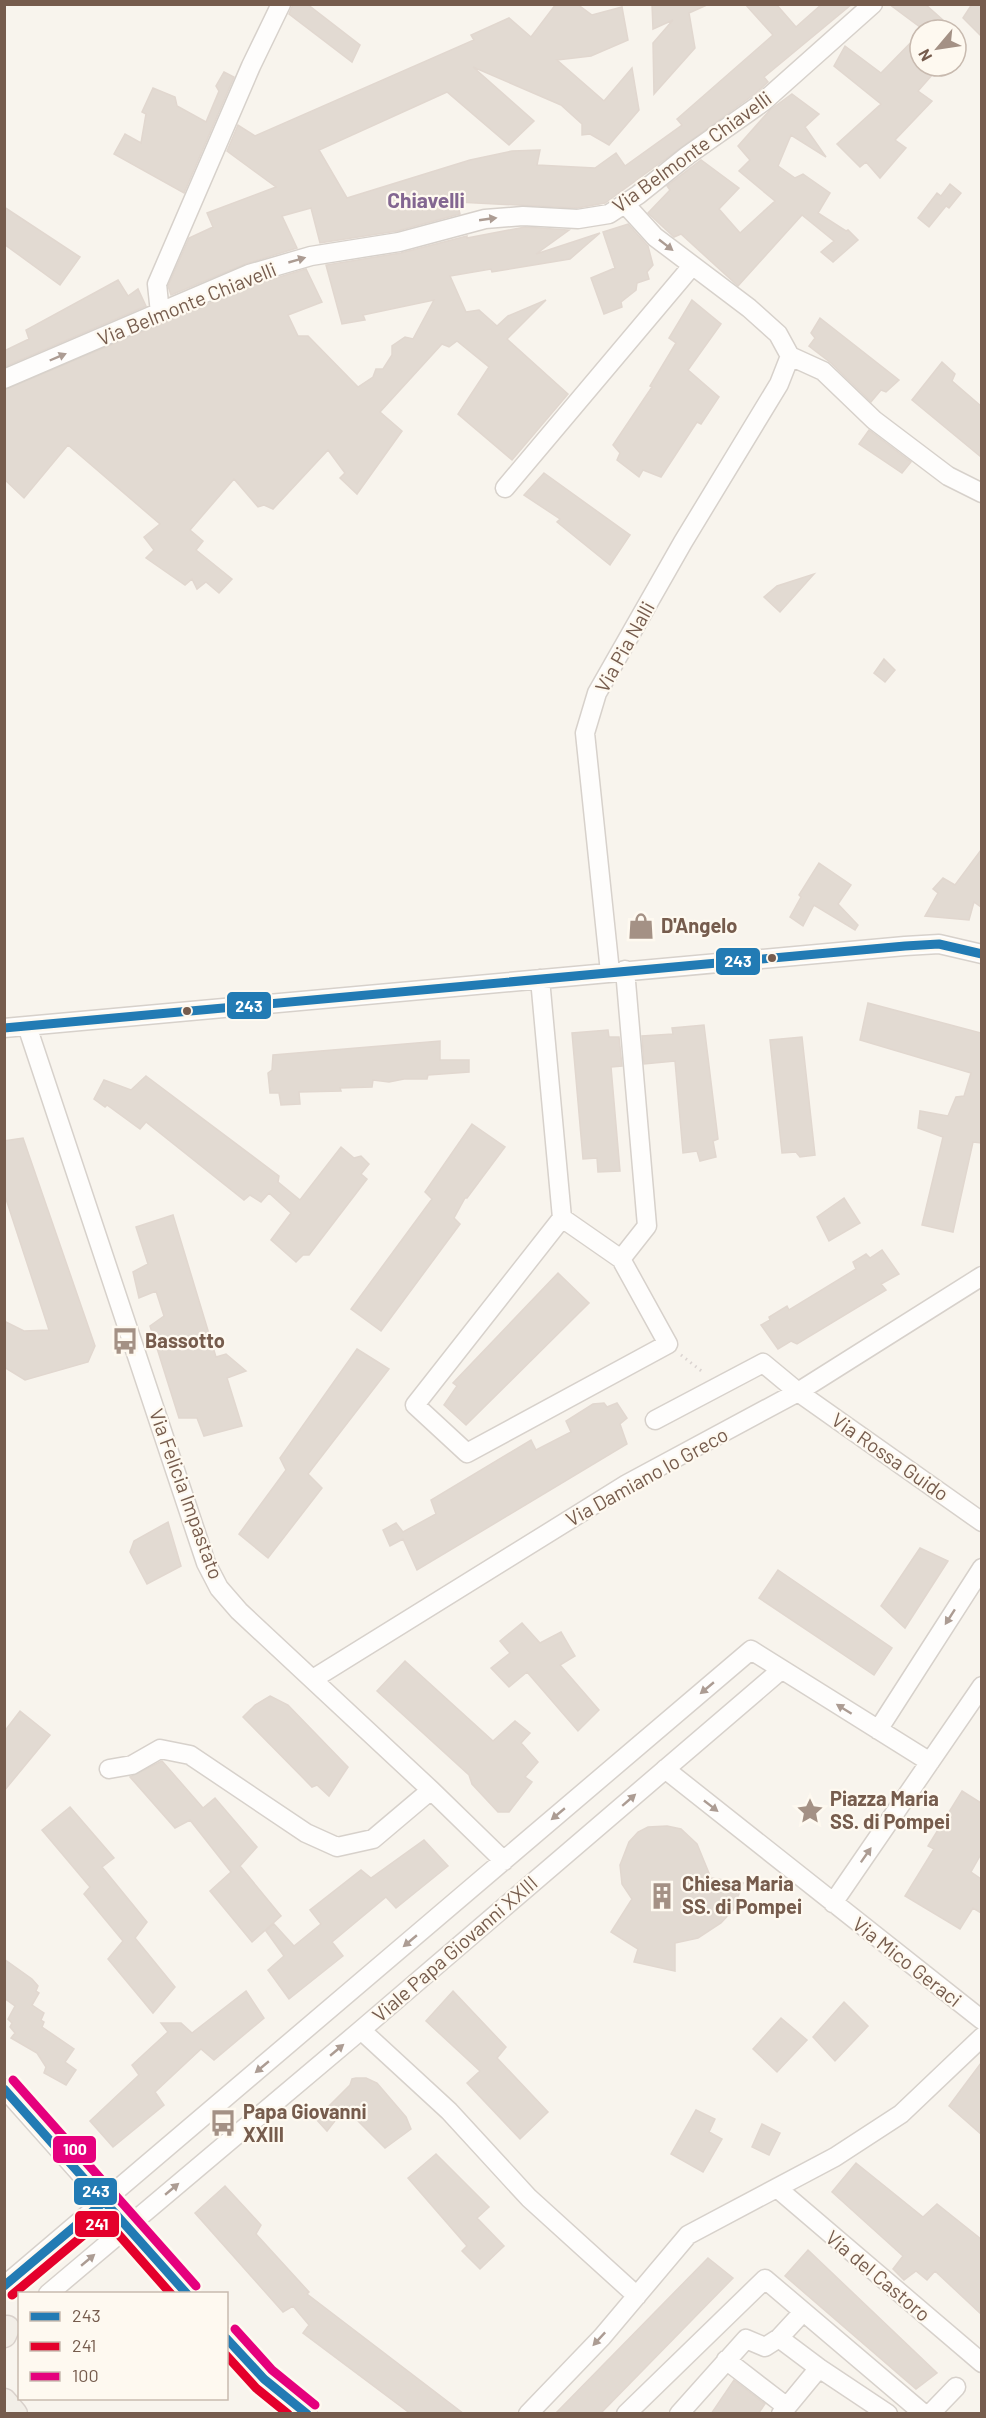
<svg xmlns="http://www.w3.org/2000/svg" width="986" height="2418" viewBox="0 0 986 2418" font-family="Barlow,sans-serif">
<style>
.building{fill:#e2dad2;stroke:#e1d7cf;stroke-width:1.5}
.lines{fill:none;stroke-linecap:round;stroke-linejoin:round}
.minor-casing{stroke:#d7d1cb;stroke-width:21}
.major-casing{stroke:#d9d1cb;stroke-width:27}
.path{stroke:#dad3d0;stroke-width:3;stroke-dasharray:1.5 4.5;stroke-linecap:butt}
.minor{stroke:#fefdfc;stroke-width:18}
.major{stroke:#f2eee7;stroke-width:24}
.bus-1-casing{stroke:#fef9f0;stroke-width:14}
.bus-2-casing{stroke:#fef9f0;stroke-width:14}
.bus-3-casing{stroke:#fef9f0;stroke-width:14}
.bus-1{stroke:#227bb4;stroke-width:9}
.bus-2{stroke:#e4002b;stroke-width:9}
.bus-3{stroke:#e5007d;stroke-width:9}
.oneway{fill:#ac9c93}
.bus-dot{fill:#765c4d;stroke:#fef9f0;stroke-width:2}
.labels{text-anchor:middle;stroke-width:4.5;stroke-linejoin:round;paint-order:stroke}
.street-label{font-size:20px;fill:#765c4d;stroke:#fef9f0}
.poi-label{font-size:20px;font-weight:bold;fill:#765c4d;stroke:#fef9f0;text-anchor:start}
.neighbourhood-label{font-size:21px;font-weight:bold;fill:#836691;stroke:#fef9f0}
.line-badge{stroke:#fef9f0;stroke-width:2}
.badge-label{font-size:16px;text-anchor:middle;font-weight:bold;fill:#fff}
</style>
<rect width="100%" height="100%" fill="#f8f4ed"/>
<path class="building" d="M293,4H307L360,45L352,62L289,14Z
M556,4H577L592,15L622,7L628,40L591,56L557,60L604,101L632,68L639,110L609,145L590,134L582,135V124L561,105L473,67L534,121L509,145L447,92L319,150L347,198L470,160L512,151L540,150L537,165L595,168L616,153L625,166L682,125L677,119L773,35L745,4H776L796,27L822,4H852L764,77L768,82L756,93L605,203L577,208L457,202L460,214L397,231L320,243L311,208L282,216L297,248L245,264L171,295L168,286L189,238L213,227L207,213L276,187L227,151L238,125L255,136L474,40L471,35L509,18L531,37Z
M652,4H709L689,13L695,48L654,94L653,43L673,20L653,29Z
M889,4H925L954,30H924Z
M972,4H981V36L963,18Z
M920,33V66H940L918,91L932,101L895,140L906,148L880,178L866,162L860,167L837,144L881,104L834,66L845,46L881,73Z
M224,72L234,77L184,193L114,154L125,134L141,143L146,114L142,112L153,88L175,97L177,106L206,122L219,91L216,86Z
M792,94L819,114L805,127L826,157L791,135L778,166L795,178L803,174L830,193L818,213L846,231L848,230L858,240L833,262L821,252L834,241L802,215L738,286L681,234L674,237L648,213L670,190L667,186L701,160L739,188L719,209L740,233L775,201L739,171L750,160L738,146L770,110Z
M950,184L961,193L949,208L946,206L929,227L918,218L937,193L941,196Z
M4,207L80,257L60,285L4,244Z
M628,224L648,246L653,265L647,272L649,279L637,283L636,290L621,302L622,307L604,314L591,278L615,268L603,232Z
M525,227L569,230L536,254L600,233L570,259L492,272L491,269L450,276L466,312L479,310L497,326L508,316L546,300L507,339L568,394L512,460L458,414L489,367L457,341L449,347L442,344L380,412L402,431L357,494L340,478L345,473L328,450L273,509L264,505L258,507L234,479L190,530L203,541L196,550L232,579L219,593L206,582L197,589L192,579L185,585L146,558L154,550L144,537L160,524L68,445L24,498L4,479V390L253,285L306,269L322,302L288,315L298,336H308L358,387L373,377L376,369H383L392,355V346L405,337L413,339L434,300L363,315L365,320L342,324L326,265L401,253L467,236V238Z
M118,280L128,296L138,289L146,306L4,367V351L29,339L26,330Z
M692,300L721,324L688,370L719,397L701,424L697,422L661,477L643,470L639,477L617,460L620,453L613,445L652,387L650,386L676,343L669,338Z
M820,318L899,380L886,392L881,390L871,402L831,363L809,346L815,338L811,333Z
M942,362L955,374L952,381L981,406V457L912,400Z
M869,430L911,462L902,473L859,444Z
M544,473L630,535L610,565L557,522L560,519L524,495Z
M814,574L780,612L764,597L777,586Z
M884,659L895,670L885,682L874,673Z
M981,850V907L974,902L969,920L925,916L938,893L933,889L943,878L955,885Z
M819,863L851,885L838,904L858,925L855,930L814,905L803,926L790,917L801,897L799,895Z
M868,1003L981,1033V1143L973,1142L953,1232L922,1225L943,1137L918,1128L920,1111L948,1116L956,1097L964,1096L971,1073L860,1040Z
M704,1025L718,1139L713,1141L716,1157L700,1161L697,1151L683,1153L675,1061L644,1064L642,1036L673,1034L672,1028Z
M608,1030L609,1037H619L622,1066L611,1067L620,1171L598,1172L597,1158L583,1159L572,1033Z
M802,1037L815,1155L800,1157L796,1152L782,1153L770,1040Z
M440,1041V1060H469V1072L428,1075L427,1079H404L389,1082L373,1080L372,1087L340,1088L341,1091L299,1092L300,1104L281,1105L279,1093H270L268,1073L272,1070L273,1055Z
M146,1076L279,1176L278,1182L300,1200L341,1147L354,1158L361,1156L369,1164L361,1174L367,1179L309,1255H303L296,1262L271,1240L291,1213L269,1193L261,1202L250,1195L244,1200L146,1122L140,1129L107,1105L105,1107L94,1099L104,1080L131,1090Z
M472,1124L505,1147L467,1198H465L454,1218L460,1224L381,1331L351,1309L432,1199L425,1192Z
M23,1138L95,1346L88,1362L25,1380L4,1367V1321L24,1331L49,1330L4,1193V1141Z
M844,1198L860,1223L829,1241L817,1217Z
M173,1215L216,1357L226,1354L246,1371L227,1378L242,1426L204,1436L197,1418H179L150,1326L164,1316L156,1291L139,1298L133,1272L148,1264L136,1227Z
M882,1250L899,1274L881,1284L886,1290L797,1344L791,1341L778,1349L761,1325L770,1320L769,1317L787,1306L789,1310L856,1269L853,1262L866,1254L870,1258Z
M558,1273L589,1303L466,1425L444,1405L457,1386L453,1383Z
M357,1349L389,1369L308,1474L322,1488L268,1558L239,1534L286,1470L280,1458Z
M604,1403L607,1407L617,1403L627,1418L620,1424L627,1444L417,1570L403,1539L390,1546L383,1530L396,1523L403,1532L436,1514L431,1500L531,1440L536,1450L571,1432L566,1421L593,1404Z
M168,1522L181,1566L147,1584L130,1552L134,1541Z
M920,1548L948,1561L905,1628L881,1606Z
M778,1570L892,1648L874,1675L759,1598Z
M522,1623L540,1643L561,1632L575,1656L560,1665L599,1710L578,1731L527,1672L509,1687L491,1668L510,1653L500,1641Z
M405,1661L493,1741L515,1721L530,1733L521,1743L538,1762L525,1777L532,1782L509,1812H498L472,1784L469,1775L377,1691Z
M270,1696L288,1705L348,1767L329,1796L317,1785L312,1787L243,1717L255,1705Z
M20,1711L50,1735L4,1791V1732Z
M162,1761L203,1808L215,1798L257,1847L240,1866L281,1916L252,1942L210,1891L231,1872L190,1820L175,1828L130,1777Z
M962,1791L981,1803V1854L971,1872L981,1879V1913L973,1908L960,1929L905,1896L934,1849L928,1846Z
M70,1807L114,1858L102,1867L147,1922L135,1938L175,1987L153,2013L108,1959L123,1941L84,1894L90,1887L42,1830Z
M667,1826L681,1829L697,1844L711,1878L743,1883L733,1910L721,1923L698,1938L675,1943V1971L634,1962L638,1949L611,1932L632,1899L622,1884L620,1865L629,1842L638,1832L648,1827Z
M424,1840L448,1866L396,1908L386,1897L332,1942L343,1956L289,1999L268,1970L284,1956L266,1931L274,1924L294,1946L321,1924L310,1910L361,1870L371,1878Z
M4,1959L32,1979L38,1986L36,1991L39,1993L32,2005L44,2013L41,2020L44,2022L42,2027L74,2049L65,2062L76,2070L66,2085L44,2073L46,2067L37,2053L11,2038L15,2033L10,2027L12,2023L8,2019L15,2006L4,1998Z
M246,1991L264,2018L214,2060L201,2049L155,2092L164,2105L113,2147L90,2121L139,2075L132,2065L168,2032L161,2023H181L192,2033Z
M453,1991L506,2047L497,2058L548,2112L520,2139L467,2083L480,2071L426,2021Z
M844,2002L868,2026L835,2061L813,2037Z
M781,2018L807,2040L777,2072L753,2049Z
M981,2063V2134L949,2106Z
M356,2078H366L377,2083L406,2117L411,2129L385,2148L345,2108L327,2131L316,2119L350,2085L352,2079Z
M696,2110L715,2119L709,2132L722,2139L703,2172L671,2154Z
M762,2124L780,2133L769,2155L752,2147Z
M436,2154L489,2207L477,2218L504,2246L480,2269L462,2251L467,2246L408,2178Z
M856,2163L923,2217L937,2204L981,2239V2314L935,2271L927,2280L916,2271L904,2280L893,2269L903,2256L832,2192Z
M225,2186L261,2225L256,2234L309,2292L307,2294L464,2414H411L303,2333L309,2325L293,2306L283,2312L195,2213Z
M808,2250L937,2373L916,2389L785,2276Z
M708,2258L733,2278L600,2414H555Z
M734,2380L765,2404L758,2414H711Z"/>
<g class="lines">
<defs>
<path id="minor" d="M625,204L655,237L749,308L778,334L790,356L823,371L874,420L948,476L982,493
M160,313L157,284L251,66L281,4
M4,379L249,274L311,256L399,242L485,219L523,216L578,219L609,214L638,195L688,155L763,102L873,4
M505,488L692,266
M610,972L585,733L597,693L683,542L779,384L790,356
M540,979L562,1218L621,1259L668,1344L467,1453L415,1405L562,1218
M27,1026L206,1563L219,1588L239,1611L431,1790L504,1861
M4,1028L905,946L939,944L982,954
M621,1259L647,1226L625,970
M655,1420L763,1363L798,1392L982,1522
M313,1679L627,1484L798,1392L982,1276
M878,1730L982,1568
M109,1769L132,1765L160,1749L190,1755L306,1833L337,1847L373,1839L431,1790
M665,1769L982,2020
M833,1903L982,1686
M361,2030L449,2111L529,2198L637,2296
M4,2088L187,2294
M777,2188L982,2363
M4,2286L751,1650L930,1762
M48,2294L361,2030L781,1670
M226,2337L264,2379L308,2414
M779,2338L803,2312
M726,2360L787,2407
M528,2414L602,2337L688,2235L835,2157L901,2114L982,2037
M626,2414L765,2279L924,2414
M679,2414L746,2339L765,2347L779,2338L819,2368L888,2414
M781,2414L819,2368
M930,2414L956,2387"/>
<path id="major" d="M4,2335L7,2328
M4,2401L15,2414"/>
</defs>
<use href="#minor" class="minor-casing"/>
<use href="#major" class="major-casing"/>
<path class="path" d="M681,1355L704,1373"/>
<use href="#minor" class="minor"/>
<use href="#major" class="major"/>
<defs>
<path id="bus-1" d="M4,1028L905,946L939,944L982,954
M4,2089L187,2294
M4,2286L105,2201
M226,2338L264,2379L307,2414"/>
<path id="bus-2" d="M12,2295L104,2218L171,2294
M226,2355L256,2388L288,2414"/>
<path id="bus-3" d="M13,2080L196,2286
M235,2329L272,2370L315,2405"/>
</defs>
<use href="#bus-1" class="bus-1-casing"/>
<use href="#bus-2" class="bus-2-casing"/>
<use href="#bus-3" class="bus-3-casing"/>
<use href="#bus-1" class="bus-1"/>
<use href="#bus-2" class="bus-2"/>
<use href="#bus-3" class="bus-3"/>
</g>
<defs><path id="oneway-solid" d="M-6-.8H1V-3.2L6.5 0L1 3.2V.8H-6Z" transform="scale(1.5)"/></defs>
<g class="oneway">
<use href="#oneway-solid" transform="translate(488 219) rotate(-8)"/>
<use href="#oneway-solid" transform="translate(666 245) rotate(38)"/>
<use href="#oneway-solid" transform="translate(297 260) rotate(-16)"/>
<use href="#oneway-solid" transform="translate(58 357) rotate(-23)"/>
<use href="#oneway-solid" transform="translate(950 1617) rotate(123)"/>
<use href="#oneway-solid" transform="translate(707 1688) rotate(140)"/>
<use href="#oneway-solid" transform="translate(844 1709) rotate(-148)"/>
<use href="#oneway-solid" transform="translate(629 1800) rotate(-41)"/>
<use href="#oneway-solid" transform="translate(711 1806) rotate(38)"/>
<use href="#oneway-solid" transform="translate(558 1814) rotate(140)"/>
<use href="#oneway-solid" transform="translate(866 1855) rotate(-55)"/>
<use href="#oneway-solid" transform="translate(410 1941) rotate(140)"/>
<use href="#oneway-solid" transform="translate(337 2050) rotate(-40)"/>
<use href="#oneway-solid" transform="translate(262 2067) rotate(140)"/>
<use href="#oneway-solid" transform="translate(172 2189) rotate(-40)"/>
<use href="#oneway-solid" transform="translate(88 2260) rotate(-40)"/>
<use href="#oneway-solid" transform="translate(599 2339) rotate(133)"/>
</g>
<defs>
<symbol id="shop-bare" viewBox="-9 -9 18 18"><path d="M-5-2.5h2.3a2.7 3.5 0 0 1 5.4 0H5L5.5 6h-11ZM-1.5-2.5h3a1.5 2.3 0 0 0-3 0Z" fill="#a49185" stroke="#fef9f0" stroke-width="2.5" paint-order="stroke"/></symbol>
<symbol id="bus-bare" viewBox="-9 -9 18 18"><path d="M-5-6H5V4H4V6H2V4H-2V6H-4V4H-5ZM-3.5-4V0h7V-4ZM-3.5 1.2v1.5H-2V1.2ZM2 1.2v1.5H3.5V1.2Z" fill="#a49185" stroke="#fef9f0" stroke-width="2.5" paint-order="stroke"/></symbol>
<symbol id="sight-bare" viewBox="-9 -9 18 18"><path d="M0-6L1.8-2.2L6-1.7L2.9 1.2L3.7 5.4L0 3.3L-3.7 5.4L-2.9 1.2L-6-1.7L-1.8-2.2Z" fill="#a49185" stroke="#fef9f0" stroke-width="2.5" paint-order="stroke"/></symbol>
<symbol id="building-bare" viewBox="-9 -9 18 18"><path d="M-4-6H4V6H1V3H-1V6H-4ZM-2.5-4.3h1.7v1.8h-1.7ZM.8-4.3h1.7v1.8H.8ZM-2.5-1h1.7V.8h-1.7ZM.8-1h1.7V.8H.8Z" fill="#a49185" stroke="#fef9f0" stroke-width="2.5" paint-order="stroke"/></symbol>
</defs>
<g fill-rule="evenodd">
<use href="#shop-bare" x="622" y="907" width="38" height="38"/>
<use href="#bus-bare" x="106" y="1322" width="38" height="38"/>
<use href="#sight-bare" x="791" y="1792" width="38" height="38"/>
<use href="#building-bare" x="643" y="1877" width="38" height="38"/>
<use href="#bus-bare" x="204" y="2104" width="38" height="38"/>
</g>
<g class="bus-dot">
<circle cx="772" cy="958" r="5"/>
<circle cx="187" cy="1011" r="5"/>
</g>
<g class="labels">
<g class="street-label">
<text transform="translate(692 152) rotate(-36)" y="7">Via Belmonte Chiavelli</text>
<text transform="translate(187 304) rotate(-22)" y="7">Via Belmonte Chiavelli</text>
<text transform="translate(625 647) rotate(-61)" y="7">Via Pia Nalli</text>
<text transform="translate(890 1457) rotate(35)" y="7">Via Rossa Guido</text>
<text transform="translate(647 1477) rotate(-29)" y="7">Via Damiano lo Greco</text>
<text transform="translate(186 1494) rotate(70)" y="7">Via Felicia Impastato</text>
<text transform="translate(455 1949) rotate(-41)" y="7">Viale Papa Giovanni XXIII</text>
<text transform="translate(907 1962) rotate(38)" y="7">Via Mico Geraci</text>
<text transform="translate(878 2276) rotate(40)" y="7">Via del Castoro</text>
</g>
<g class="poi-label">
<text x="661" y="933">D'Angelo</text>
<text x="145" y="1348">Bassotto</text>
<text x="830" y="1806">Piazza Maria<tspan x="830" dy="23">SS. di Pompei</tspan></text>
<text x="682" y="1891">Chiesa Maria<tspan x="682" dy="23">SS. di Pompei</tspan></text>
<text x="243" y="2119">Papa Giovanni<tspan x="243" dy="23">XXIII</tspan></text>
</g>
<g class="neighbourhood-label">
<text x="426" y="208">Chiavelli</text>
</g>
</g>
<g class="line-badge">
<rect x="715" y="947" width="46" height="29" rx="6" fill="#227bb4"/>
<rect x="226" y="991" width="46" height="29" rx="6" fill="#227bb4"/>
<rect x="52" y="2135" width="45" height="29" rx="6" fill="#e5007d"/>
<rect x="73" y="2177" width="45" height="29" rx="6" fill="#227bb4"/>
<rect x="74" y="2210" width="46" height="28" rx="6" fill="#e4002b"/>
</g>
<g class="badge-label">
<text x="738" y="967">243</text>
<text x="249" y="1012">243</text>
<text x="75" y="2155">100</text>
<text x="96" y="2197">243</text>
<text x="97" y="2230">241</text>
</g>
<rect width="986" height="2418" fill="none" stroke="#765c4d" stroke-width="12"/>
<rect x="18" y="2292" width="210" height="108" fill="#fef9f0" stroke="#c8baaf" stroke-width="1.5"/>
<rect x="30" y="2312" width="30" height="9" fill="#227bb4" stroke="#c8baaf" stroke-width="1.5"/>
<text x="72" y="2322" font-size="18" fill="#765c4d">243</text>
<rect x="30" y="2342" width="30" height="9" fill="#e4002b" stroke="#c8baaf" stroke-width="1.5"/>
<text x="72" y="2352" font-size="18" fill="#765c4d">241</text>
<rect x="30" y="2372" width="30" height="9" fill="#e5007d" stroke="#c8baaf" stroke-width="1.5"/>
<text x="72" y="2382" font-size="18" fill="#765c4d">100</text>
<g transform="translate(938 48) rotate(241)"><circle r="28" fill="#fef9f0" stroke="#c8baaf" stroke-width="1.5"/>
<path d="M0-4.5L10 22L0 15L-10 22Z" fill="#a49185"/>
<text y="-9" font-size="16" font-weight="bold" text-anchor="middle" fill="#765c4d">N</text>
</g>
</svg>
